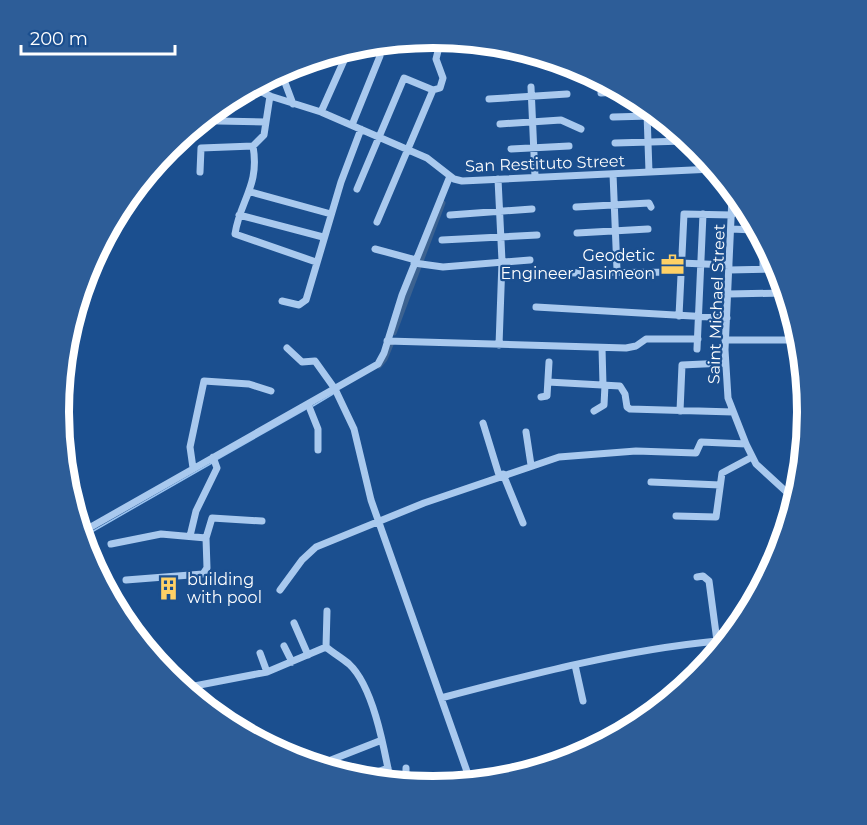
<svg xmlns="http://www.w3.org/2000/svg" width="867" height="825" viewBox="0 0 867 825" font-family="Montserrat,sans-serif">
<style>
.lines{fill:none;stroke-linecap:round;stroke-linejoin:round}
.stream{stroke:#9cc4f0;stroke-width:1.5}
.canal{stroke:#3c6290;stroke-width:5}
.minor{stroke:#a9c9ee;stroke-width:7}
.labels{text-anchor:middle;stroke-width:4.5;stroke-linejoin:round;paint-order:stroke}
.street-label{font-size:16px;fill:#fff;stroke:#1b4f8f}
.poi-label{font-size:16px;fill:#fff;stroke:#1b4f8f;text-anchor:end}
.rim{fill:none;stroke:#fff;stroke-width:8}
</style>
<rect width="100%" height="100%" fill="#1b4f8f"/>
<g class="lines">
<path class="stream" d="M313,406L333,394
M216,460L306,409
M83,537L212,463"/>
<path class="canal" d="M394,333L443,203
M379,366L385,359L392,342"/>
<path class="minor" d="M281,72L293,104
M531,87L535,177
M256,89L270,96L321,112L427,158L454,179L462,181L713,169
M601,93L616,92
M489,99L567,94
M321,112L346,56
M647,113L649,172
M613,117L650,116
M218,121L266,122L270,96
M500,124L561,120L581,129
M352,125L380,56V48
M615,143L685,141
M253,146C260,186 240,200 235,234L316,262
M511,149L569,146
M200,172L201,148L253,146L264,135L266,122
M613,174L617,270
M498,179L502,261L499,345
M357,189L404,78L433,90L440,88L443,78L436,59L441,39
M251,192L331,214
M732,197L725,350L728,398L746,444L756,464L792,497
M576,207L649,203L651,207
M239,215L323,237
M450,215L532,209
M377,222L433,90
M731,229L754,230
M577,233L648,229
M442,240L537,235
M375,249L416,260
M414,263L443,267L530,260
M680,263L729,265
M763,269V244
M729,270L780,269
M562,273L680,272
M728,294L785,293
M282,301L299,305L306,300L341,182L361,129
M536,307L727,318
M679,316L684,214L732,215
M725,340H794
M387,341L626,348L636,346L646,339H698
M287,348L302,362L315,361L335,389L354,429L371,500L470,780
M602,348L603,385
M697,349L703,214
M548,382L620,386L625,394L627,407L630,409L733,412
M541,397L547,396L549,362
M308,404L318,429V450
M594,411L604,405L605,385
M680,411L682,365L725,363
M483,423L499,475
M526,432L531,465
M193,468L190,447L204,381L249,384L271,391
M503,474L523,523
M651,482L720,485
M676,516L716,517L722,473L752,457
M82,532L378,364L384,353L402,295L450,176
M190,536L196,511L217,468L213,457
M206,538L212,518L262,521
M111,544L161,534L206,538L207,568L203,574L126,580
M280,590L302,560L316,547L424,503L559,457L636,451L696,453L701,442L746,444
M294,623L308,655
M284,646L292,662
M326,647L327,611
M260,653L267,672
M575,665L583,701
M184,688L267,672L326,647C333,653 342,658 349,664C373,686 384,747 390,779
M441,698C532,674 624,650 717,641L709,581L703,576L697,577
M329,767L331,760L382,740
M369,775L388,768
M406,782V768
M432,784L468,775"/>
</g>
<defs>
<symbol id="office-bare" viewBox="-9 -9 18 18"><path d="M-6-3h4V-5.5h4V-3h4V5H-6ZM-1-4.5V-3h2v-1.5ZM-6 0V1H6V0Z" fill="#ffd166" stroke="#1b4f8f" stroke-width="2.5" paint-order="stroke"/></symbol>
<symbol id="building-bare" viewBox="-9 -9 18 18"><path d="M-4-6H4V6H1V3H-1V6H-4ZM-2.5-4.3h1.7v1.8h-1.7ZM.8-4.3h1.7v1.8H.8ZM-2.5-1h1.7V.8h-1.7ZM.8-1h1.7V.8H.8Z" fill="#ffd166" stroke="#1b4f8f" stroke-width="2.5" paint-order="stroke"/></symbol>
</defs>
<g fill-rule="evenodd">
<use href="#office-bare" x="656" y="248" width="33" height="33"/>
<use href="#building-bare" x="152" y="572" width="33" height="33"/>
</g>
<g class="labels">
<g class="street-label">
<text transform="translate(545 163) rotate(-2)" y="6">San Restituto Street</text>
<text transform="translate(716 304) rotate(-88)" y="6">Saint Michael Street</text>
</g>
<g class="poi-label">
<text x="655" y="261">Geodetic<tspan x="655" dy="18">Engineer Jasimeon</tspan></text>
<text x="187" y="585" text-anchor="start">building<tspan x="187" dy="18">with pool</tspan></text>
</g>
</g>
<path d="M0 0H867V825H0ZM69 412a364 364 0 1 1 728 0a364 364 0 1 1-728 0Z" fill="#2d5d98" fill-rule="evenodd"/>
<path class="rim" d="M69 412a364 364 0 1 1 728 0a364 364 0 1 1-728 0Z"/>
<path d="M21 45v9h154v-9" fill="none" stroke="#ffffff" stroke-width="3"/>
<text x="30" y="45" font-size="18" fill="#ffffff" stroke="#1b4f8f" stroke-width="4.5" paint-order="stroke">200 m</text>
</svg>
